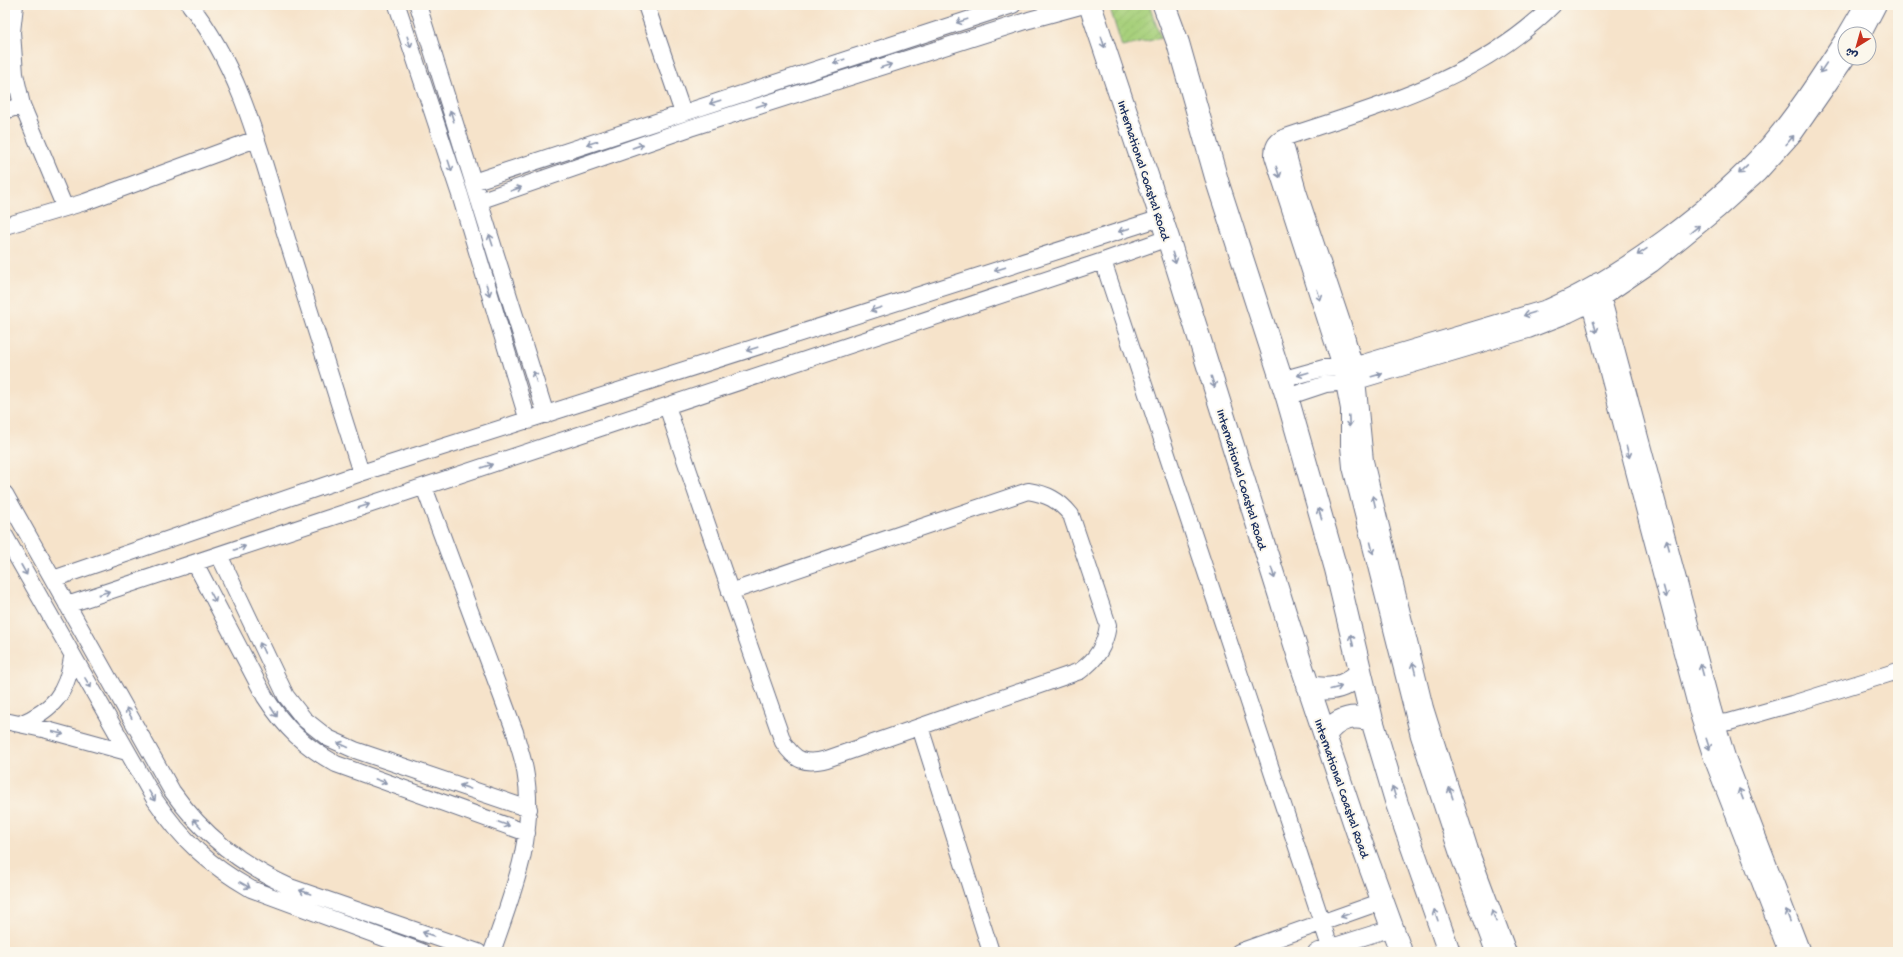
<svg xmlns="http://www.w3.org/2000/svg" width="1903" height="957" viewBox="0 0 1903 957" font-family="'Gochi Hand','Playpen Sans Arabic',sans-serif">
<style>
.garden{fill:url(#garden-furrows);stroke:#61806c}
.lines{fill:none;stroke-linecap:round;stroke-linejoin:round}
.street-casing{stroke:#686e84;stroke-width:18}
.highway-casing{stroke:#686e84;stroke-width:24}
.street{stroke:#fff;stroke-width:16}
.highway{stroke:#fff;stroke-width:22}
.oneway{stroke:#8d97ae}
.labels{text-anchor:middle;stroke-width:4;stroke-linejoin:round;paint-order:stroke}
.street-label{font-size:13px;fill:#1b2f5e;stroke:#fbf7ec}
</style>
<defs>
<pattern id="garden-furrows" width="10" height="10" patternUnits="userSpaceOnUse"><rect width="10" height="10" fill="#a7d07b"/><path d="M-1 1l2-2M0 10L10 0M9 11l2-2" fill="none" stroke="#8fb36d"/></pattern>
</defs>
<rect width="100%" height="100%" fill="#fbf7ec"/>
<filter id="ink" filterUnits="userSpaceOnUse"><feTurbulence type="fractalNoise" baseFrequency=".025" numOctaves="2"/><feDisplacementMap in="SourceGraphic" scale="8" xChannelSelector="R" yChannelSelector="G"/><feConvolveMatrix kernelMatrix="1 2 1 2 8 2 1 2 1" color-interpolation-filters="sRGB"/></filter>
<filter id="wash" filterUnits="userSpaceOnUse"><feTurbulence type="fractalNoise" baseFrequency=".012" numOctaves="4" result="noise"/><feDisplacementMap in="SourceGraphic" scale="16" xChannelSelector="R" yChannelSelector="G"/><feGaussianBlur stdDeviation="0.9" result="paint"/><feColorMatrix in="noise" values="0 0 0 0 0 0 0 0 0 0 0 0 0 0 0 0 0 1.4 0 .05"/><feComposite in="paint" operator="in"/></filter>
<g filter="url(#wash)">
<rect width="100%" height="100%" fill="#f6e3ca"/>
<path class="garden" d="M1109,5H1149L1161,38L1122,47Z"/>
</g>
<g filter="url(#ink)">
<g class="lines">
<defs>
<path id="street" d="M15,5L12,32L15,74L22,105L65,208
M190,5C243,71 262,159 287,239C311,317 336,395 361,473
M397,5L460,195L528,421
M418,5L546,415
M646,5L683,113
M1846,34L1863,5
M1863,34L1878,5
M5,111L22,105
M1283,138L1298,191L1343,325L1354,365L1358,389L1365,461L1425,708L1470,850L1508,952
M473,182L1013,5
M479,201L690,128L1029,20L1084,5
M5,226L85,202L256,139
M1103,261L1330,947
M1598,281L1713,710L1727,757L1802,952
M1586,289L1699,717L1712,758L1787,952
M1281,380L1324,368L1363,363L1547,308C1621,276 1714,206 1768,145C1797,111 1821,73 1845,36
M1287,397L1326,384L1357,381L1528,330L1569,314L1602,298L1652,264L1718,210L1759,173L1795,133L1847,58
M667,406C704,518 744,630 783,742C795,761 805,765 827,759L1080,671C1097,659 1105,646 1108,625L1071,515C1059,500 1047,494 1028,491L730,592
M424,487L515,732C518,745 523,758 525,770C537,835 513,892 492,952
M5,494L172,791C203,835 241,865 290,887L478,952
M5,536L155,800C182,840 209,865 251,889L422,952
M219,555L286,696L304,719L328,738L355,750L529,809
M195,563L265,697C285,728 304,746 336,764L527,833
M53,579L361,473L1161,218
M67,605L1103,261L1168,238
M5,721L47,730L127,752
M1707,721L1717,723L1729,722L1792,704L1898,671
M20,724C53,710 67,693 72,658
M920,727L991,952
M1239,952L1383,901
M1316,952L1392,928
M1494,952L1458,854L1419,736L1351,467L1349,446V409L1341,367L1273,156C1273,147 1275,142 1283,138C1378,106 1480,79 1553,5"/>
<path id="highway" d="M1090,5L1168,238L1302,667L1357,831L1401,952
M1164,5L1178,43L1218,184L1287,397L1336,569L1372,720L1397,804L1449,952
M1308,686C1329,692 1345,688 1360,673
M1325,735C1337,718 1352,714 1372,720"/>
</defs>
<use href="#street" class="street-casing"/>
<use href="#highway" class="highway-casing"/>
<use href="#street" class="street"/>
<use href="#highway" class="highway"/>
</g>
<defs><path id="oneway-shaft" d="M-6 0H5M1.5-3L5.5 0L1.5 3" fill="none" stroke-width="1.6" stroke-linecap="round" stroke-linejoin="round"/></defs>
<g class="oneway">
<use href="#oneway-shaft" transform="translate(962 21) rotate(162)"/>
<use href="#oneway-shaft" transform="translate(409 42) rotate(72)"/>
<use href="#oneway-shaft" transform="translate(1103 42) rotate(72)"/>
<use href="#oneway-shaft" transform="translate(839 61) rotate(162)"/>
<use href="#oneway-shaft" transform="translate(886 66) rotate(-18)"/>
<use href="#oneway-shaft" transform="translate(1823 68) rotate(124)"/>
<use href="#oneway-shaft" transform="translate(715 102) rotate(162)"/>
<use href="#oneway-shaft" transform="translate(762 105) rotate(-18)"/>
<use href="#oneway-shaft" transform="translate(452 116) rotate(-107)"/>
<use href="#oneway-shaft" transform="translate(1790 140) rotate(-50)"/>
<use href="#oneway-shaft" transform="translate(592 143) rotate(162)"/>
<use href="#oneway-shaft" transform="translate(638 146) rotate(-19)"/>
<use href="#oneway-shaft" transform="translate(450 166) rotate(72)"/>
<use href="#oneway-shaft" transform="translate(1743 170) rotate(137)"/>
<use href="#oneway-shaft" transform="translate(1278 172) rotate(72)"/>
<use href="#oneway-shaft" transform="translate(516 189) rotate(-19)"/>
<use href="#oneway-shaft" transform="translate(1695 229) rotate(-39)"/>
<use href="#oneway-shaft" transform="translate(1124 230) rotate(162)"/>
<use href="#oneway-shaft" transform="translate(491 240) rotate(-108)"/>
<use href="#oneway-shaft" transform="translate(1642 252) rotate(146)"/>
<use href="#oneway-shaft" transform="translate(1174 258) rotate(73)"/>
<use href="#oneway-shaft" transform="translate(1000 269) rotate(162)"/>
<use href="#oneway-shaft" transform="translate(488 290) rotate(73)"/>
<use href="#oneway-shaft" transform="translate(1319 295) rotate(72)"/>
<use href="#oneway-shaft" transform="translate(876 309) rotate(162)"/>
<use href="#oneway-shaft" transform="translate(1529 314) rotate(163)"/>
<use href="#oneway-shaft" transform="translate(1595 327) rotate(75)"/>
<use href="#oneway-shaft" transform="translate(752 349) rotate(162)"/>
<use href="#oneway-shaft" transform="translate(1303 374) rotate(164)"/>
<use href="#oneway-shaft" transform="translate(1377 375) rotate(-16)"/>
<use href="#oneway-shaft" transform="translate(535 377) rotate(-107)"/>
<use href="#oneway-shaft" transform="translate(1213 382) rotate(73)"/>
<use href="#oneway-shaft" transform="translate(1349 421) rotate(88)"/>
<use href="#oneway-shaft" transform="translate(1628 452) rotate(75)"/>
<use href="#oneway-shaft" transform="translate(487 466) rotate(-18)"/>
<use href="#oneway-shaft" transform="translate(1374 501) rotate(-103)"/>
<use href="#oneway-shaft" transform="translate(364 506) rotate(-18)"/>
<use href="#oneway-shaft" transform="translate(1320 514) rotate(-106)"/>
<use href="#oneway-shaft" transform="translate(1668 545) rotate(-105)"/>
<use href="#oneway-shaft" transform="translate(240 548) rotate(-19)"/>
<use href="#oneway-shaft" transform="translate(1372 548) rotate(76)"/>
<use href="#oneway-shaft" transform="translate(24 570) rotate(61)"/>
<use href="#oneway-shaft" transform="translate(1273 573) rotate(73)"/>
<use href="#oneway-shaft" transform="translate(1665 592) rotate(75)"/>
<use href="#oneway-shaft" transform="translate(104 593) rotate(-18)"/>
<use href="#oneway-shaft" transform="translate(213 597) rotate(62)"/>
<use href="#oneway-shaft" transform="translate(1352 640) rotate(-103)"/>
<use href="#oneway-shaft" transform="translate(262 648) rotate(-115)"/>
<use href="#oneway-shaft" transform="translate(1414 668) rotate(-104)"/>
<use href="#oneway-shaft" transform="translate(1702 670) rotate(-105)"/>
<use href="#oneway-shaft" transform="translate(88 683) rotate(59)"/>
<use href="#oneway-shaft" transform="translate(1336 688) rotate(-15)"/>
<use href="#oneway-shaft" transform="translate(274 712) rotate(57)"/>
<use href="#oneway-shaft" transform="translate(129 713) rotate(-118)"/>
<use href="#oneway-shaft" transform="translate(58 733) rotate(15)"/>
<use href="#oneway-shaft" transform="translate(1708 744) rotate(72)"/>
<use href="#oneway-shaft" transform="translate(343 745) rotate(-155)"/>
<use href="#oneway-shaft" transform="translate(381 781) rotate(20)"/>
<use href="#oneway-shaft" transform="translate(465 787) rotate(-161)"/>
<use href="#oneway-shaft" transform="translate(1394 792) rotate(-107)"/>
<use href="#oneway-shaft" transform="translate(1451 793) rotate(-108)"/>
<use href="#oneway-shaft" transform="translate(1741 794) rotate(-111)"/>
<use href="#oneway-shaft" transform="translate(152 796) rotate(59)"/>
<use href="#oneway-shaft" transform="translate(197 823) rotate(-132)"/>
<use href="#oneway-shaft" transform="translate(504 824) rotate(20)"/>
<use href="#oneway-shaft" transform="translate(245 885) rotate(30)"/>
<use href="#oneway-shaft" transform="translate(305 892) rotate(-161)"/>
<use href="#oneway-shaft" transform="translate(1346 915) rotate(159)"/>
<use href="#oneway-shaft" transform="translate(1436 915) rotate(-109)"/>
<use href="#oneway-shaft" transform="translate(1494 916) rotate(-110)"/>
<use href="#oneway-shaft" transform="translate(1788 916) rotate(-111)"/>
<use href="#oneway-shaft" transform="translate(428 934) rotate(-161)"/>
</g>
</g>
<g class="labels">
<g class="street-label">
<text transform="translate(1145 170) rotate(72)" y="5">International Coastal Road</text>
<text transform="translate(1243 479) rotate(73)" y="5">International Coastal Road</text>
<text transform="translate(1343 788) rotate(71)" y="5">International Coastal Road</text>
</g>
</g>
<rect width="1903" height="957" fill="none" stroke="#fbf7ec" stroke-width="20"/>
<g transform="translate(1857 46) rotate(217)"><circle r="19" fill="#fbf7ec" stroke="#a1a7b3"/>
<path d="M0-3L7 15L0 10L-7 15Z" fill="#c8321e"/>
<text y="-6" font-size="11" font-weight="bold" text-anchor="middle" fill="#1b2f5e">ش</text>
</g>
</svg>
